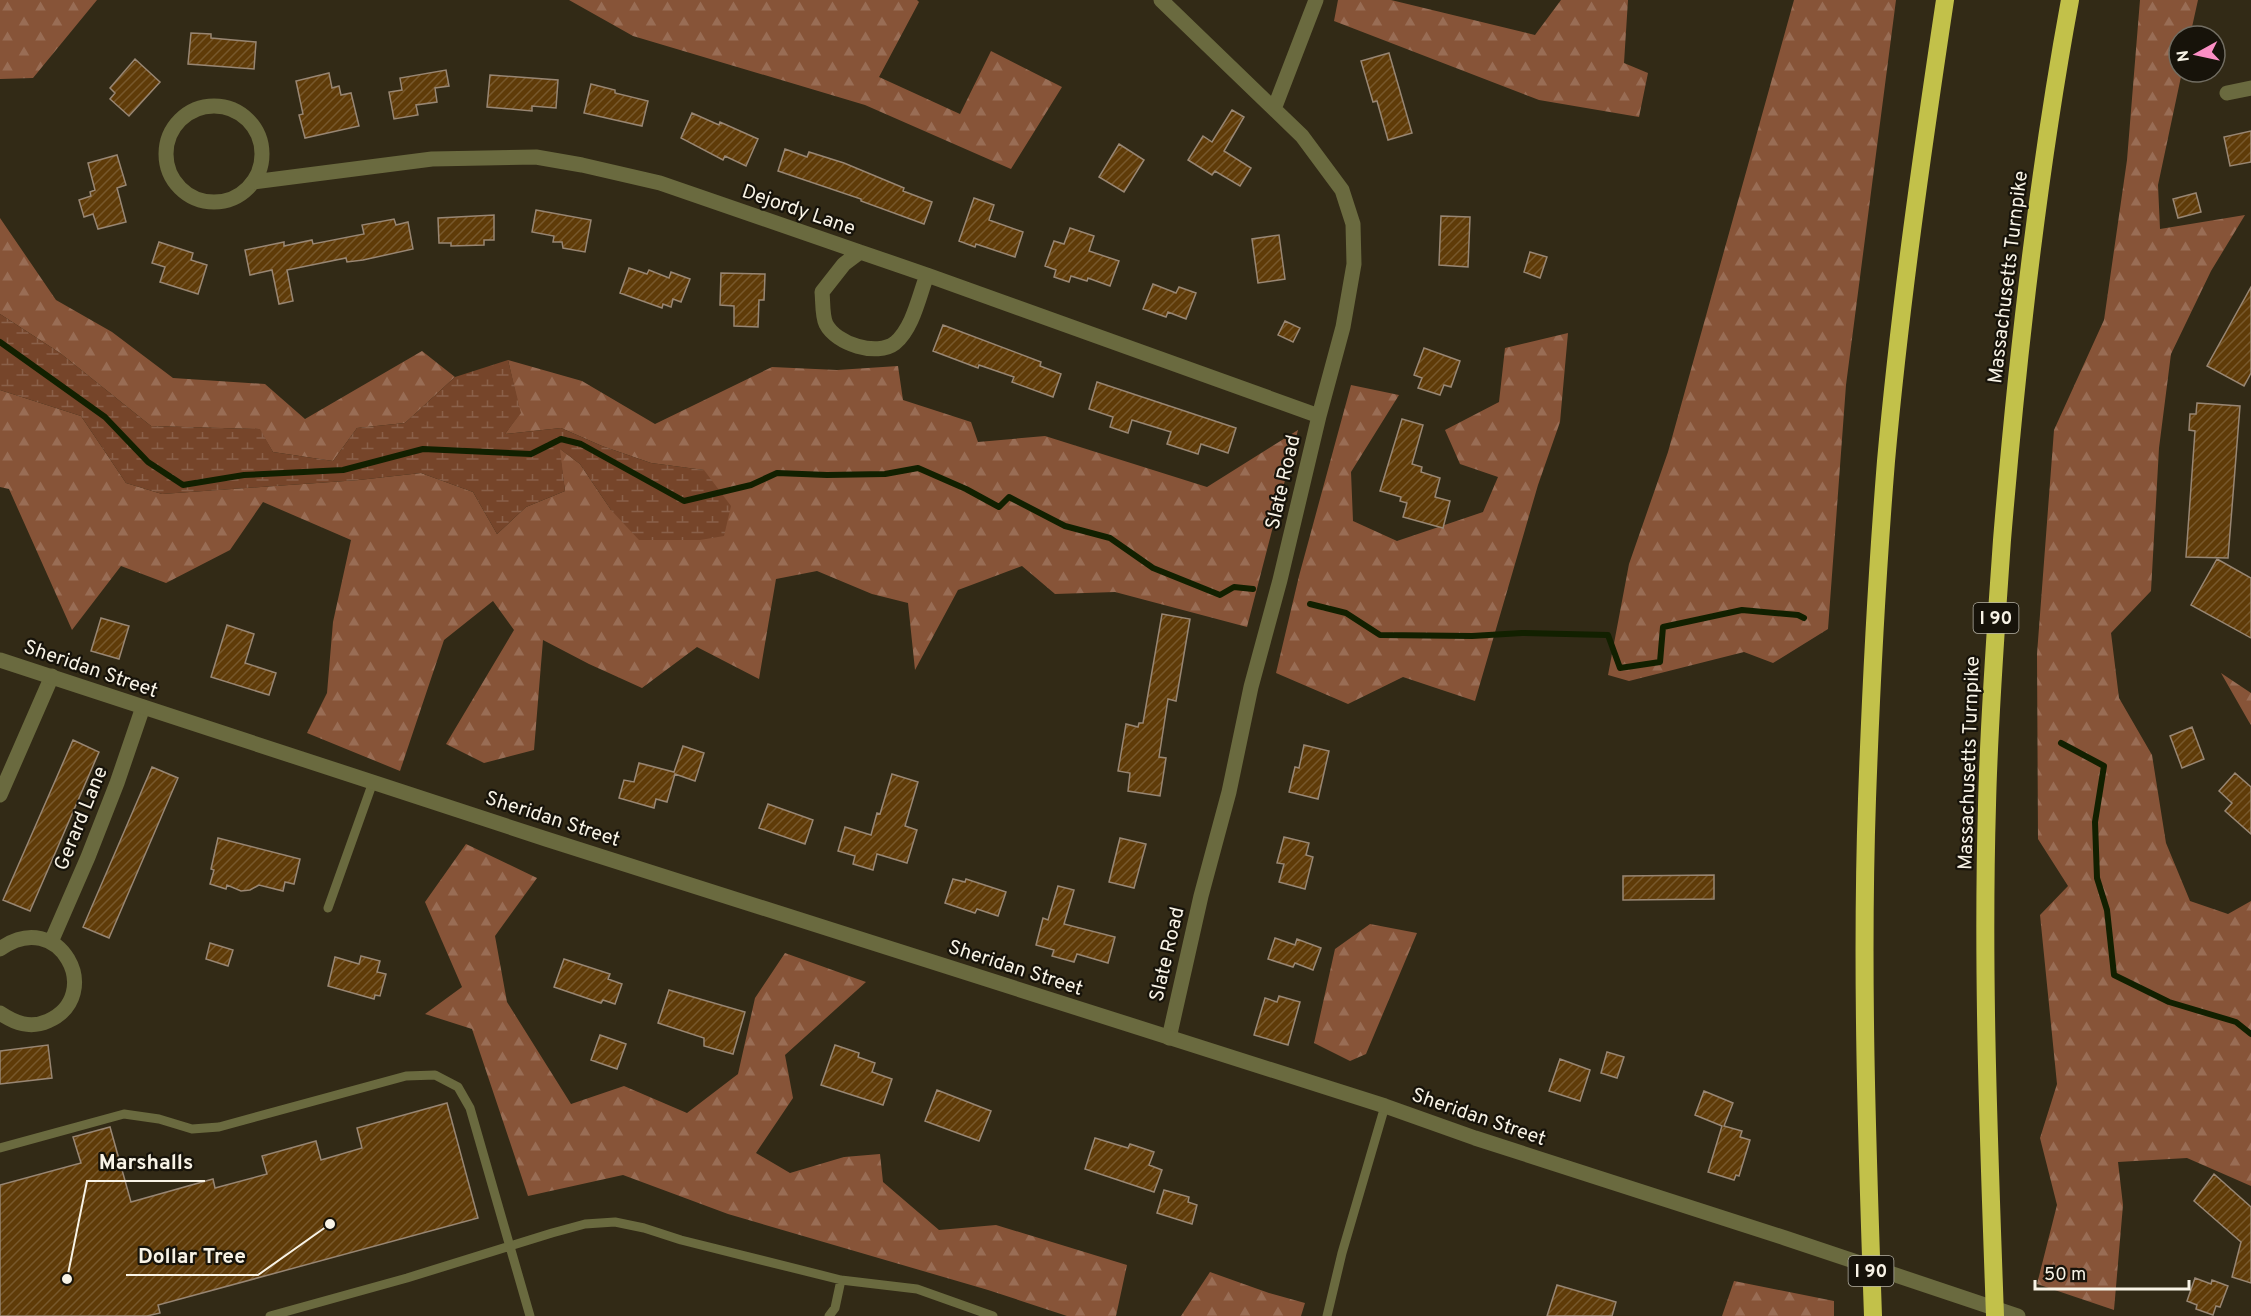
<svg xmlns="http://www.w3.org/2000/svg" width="2251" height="1316" viewBox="0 0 2251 1316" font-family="Overpass,sans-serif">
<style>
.forest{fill:url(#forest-firs)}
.wetland{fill:url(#wetland-marsh)}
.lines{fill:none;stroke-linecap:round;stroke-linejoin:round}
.stream{stroke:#122000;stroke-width:6}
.building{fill:url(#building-hatch);stroke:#988673;stroke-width:1.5}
.service{stroke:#6a6a3f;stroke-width:9}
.minor{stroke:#6a6a3f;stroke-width:15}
.tertiary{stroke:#6a6a3f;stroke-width:15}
.motorway{stroke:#c2c14a;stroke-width:18}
.labels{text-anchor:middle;stroke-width:4.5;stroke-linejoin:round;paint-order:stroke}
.shield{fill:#17130a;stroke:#b4b0a4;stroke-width:1.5}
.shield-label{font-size:18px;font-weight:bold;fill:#f8f3e6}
.street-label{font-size:20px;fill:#f8f3e6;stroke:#17130a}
.leader{fill:none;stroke:#f8f3e6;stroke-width:2}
.callout-dot{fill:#f8f3e6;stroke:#17130a;stroke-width:2}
.callout-label{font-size:21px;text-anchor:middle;font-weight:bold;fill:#f8f3e6;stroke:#17130a;stroke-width:4.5;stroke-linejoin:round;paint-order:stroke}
</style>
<defs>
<pattern id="forest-firs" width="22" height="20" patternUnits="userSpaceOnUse" patternTransform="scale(1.5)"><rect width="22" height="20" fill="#875438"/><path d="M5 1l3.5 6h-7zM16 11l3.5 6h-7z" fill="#996d55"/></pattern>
<pattern id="wetland-marsh" width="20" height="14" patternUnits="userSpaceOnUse" patternTransform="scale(1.5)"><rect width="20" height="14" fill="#76452a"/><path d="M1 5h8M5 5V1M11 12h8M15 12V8" fill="none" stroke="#8a6049"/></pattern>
<pattern id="building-hatch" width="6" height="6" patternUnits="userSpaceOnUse" patternTransform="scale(1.5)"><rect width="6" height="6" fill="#5f3b08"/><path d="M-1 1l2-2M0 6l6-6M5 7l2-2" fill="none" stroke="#77582c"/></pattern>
</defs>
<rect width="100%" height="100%" fill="#322a16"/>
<path class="forest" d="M0,0H97L33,78L0,79Z
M569,0H917L919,2L879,77L960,114L991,51L1062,87L1011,169L865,105L633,36Z
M1338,0H1391L1535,35L1561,0H1628L1624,63L1648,73L1639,117L1539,100L1334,21Z
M1794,0H1896L1846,385L1828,629L1773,663L1744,652L1629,681L1608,675L1629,564L1668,452Z
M2140,0H2198L2190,36H2179V72H2182L2158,185L2160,229L2245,215L2211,271L2171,354L2159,448L2151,591L2111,633L2119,698L2152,755L2166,843L2190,901L2228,914L2251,901V1186L2187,1158L2118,1162L2123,1205L2114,1310L2037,1284L2057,1205L2040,1138L2057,1084L2040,915L2068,886L2038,839L2037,654L2054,430L2104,320L2127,160Z
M0,218L56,300L112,332L173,378L265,384L305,419L422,351L455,377L405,423L357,428L333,461L273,452L259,429L151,426L60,353L0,314Z
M1568,333L1560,422L1538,485L1475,701L1403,677L1348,704L1276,673L1299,576L1351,385L1399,395L1351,472L1353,521L1397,541L1483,512L1498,477L1460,464L1445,430L1499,402L1505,348Z
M508,360L582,381L655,424L772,367L837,370L898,366L903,400L971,422L978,442L1045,436L1207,487L1298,430L1247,627L1115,592L1055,594L1022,566L958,590L915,670L908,603L872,594L817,571L776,579L759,679L697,647L642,688L589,664L543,640L534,750L484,763L446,744L514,630L493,601L444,640L400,771L307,733L327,693L333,622L351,540L263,502L230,550L166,583L121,566L72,630L9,489L0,487V390L81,416L126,483L162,494L359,480L421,473L473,492L497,534L526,507L565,491L559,448L580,464L611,510L704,470L651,463L602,446L561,428L505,434L520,413Z
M2221,673L2251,693V725L2249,722Z
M466,844L537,878L495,936L507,1002L571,1104L624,1086L687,1113L738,1074L755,998L785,953L866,982L785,1055L793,1098L756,1153L790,1173L844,1157L880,1154L883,1182L939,1230L996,1225L1127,1265L1116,1316H1067L988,1290L728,1214L623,1175L528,1196L472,1029L425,1014L462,987L425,902Z
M1370,924L1417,933L1366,1054L1350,1061L1314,1043L1335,949Z
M1210,1272L1269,1293L1305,1303L1301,1316H1181Z
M1734,1281L1834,1301V1316H1722Z"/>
<path class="wetland" d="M0,314L60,353L151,426L260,429L273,452L333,461L357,428L405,423L455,377L508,360L521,413L505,434L561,428L602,446L651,463L704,470L731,506L724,536L700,540H639L611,510L580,464L560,449L565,491L526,507L497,534L473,492L421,473L359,480L162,494L126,483L81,416L0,390Z"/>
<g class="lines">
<path class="stream" d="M0,342L105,417L148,462L183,485L244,475L343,470L423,449L531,454L561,439L581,444L684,501L751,485L777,473L827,475L885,474L918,468L966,489L999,507L1009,497L1065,526L1110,538L1153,568L1220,595L1234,587L1253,589
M1310,604L1346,613L1380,635L1472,636L1522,633L1608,635L1620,668L1660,662L1663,627L1742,610L1798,615L1804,618
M2061,743L2104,766L2095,822L2097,878L2107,910L2114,975L2169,1002L2236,1022L2251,1034"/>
</g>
<path class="building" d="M191,33L211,34V38L256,42L254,69L188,64Z
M1389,53L1412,133L1388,140L1377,101L1373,102L1361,61Z
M135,59L160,82L129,116L110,99L115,93L110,88Z
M446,70L449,86L435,88L437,102L416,105L418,115L394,119L389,92L402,90L400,78Z
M329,73L332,88L339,86L341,95L351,93L359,126L305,138L299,115L303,114L296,81Z
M490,75L558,80L556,108L532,106V111L487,107Z
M591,84L615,90V93L648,101L642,126L584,113Z
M1232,110L1244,117L1224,151L1251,168L1240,186L1215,171L1212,175L1188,160L1203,136L1212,142Z
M692,113L719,125L720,122L758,139L746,166L725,156L723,160L681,138Z
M2251,131V162L2230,166L2224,137Z
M1119,144L1144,160L1124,192L1099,177Z
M785,149L807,157L809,152L844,163L904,188L903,191L932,202L924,224L861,201V199L778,171Z
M117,155L126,185L117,188L126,222L98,229L93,214L84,217L79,200L91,196L90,192L95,190L88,163Z
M2196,193L2201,212L2178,218L2173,199Z
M974,198L994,205L989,220L1023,232L1015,257L976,244L975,247L959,241Z
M536,210L591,220L585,252L563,248L562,242H553L554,236L532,232Z
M494,215V240H484V245L451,246V243H439L438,218Z
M1441,216L1470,217L1468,267L1439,265Z
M394,219L396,225L408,222L413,249L363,260L347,262L346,258L287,270L293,301L279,304L272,270L250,275L245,250L284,242V246L312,240L313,244L364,234L362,225Z
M1070,228L1094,236L1089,251L1119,261L1110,286L1088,278L1087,281L1071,276L1069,282L1054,277L1056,270L1045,266L1054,241L1064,244Z
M1279,235L1285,279L1258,283L1252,239Z
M159,242L193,253L191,260L207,265L198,294L160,282L165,267L152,263Z
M1530,252L1547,257L1540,278L1524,272Z
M629,268L647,274L649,270L669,278L671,272L690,279L681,302L673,299L671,307L663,304L662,308L620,293Z
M721,273L765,274L764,300H759L758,327L734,326V306L720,305Z
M1153,284L1176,293L1179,287L1196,293L1186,319L1168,312L1166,317L1143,309Z
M2251,287V373L2244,386L2207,366Z
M1285,321L1300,328L1293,342L1278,335Z
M943,325L1041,362L1040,366L1061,374L1053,397L1012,382L1014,377L979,365L978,368L933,351Z
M1424,348L1460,361L1451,387L1444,385L1440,395L1418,388L1422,378L1414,375Z
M1097,382L1236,428L1228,453L1201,444L1198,454L1167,444L1171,432L1132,420L1128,433L1110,427L1113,417L1089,409Z
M2197,403L2240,406L2228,558L2186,557L2195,431L2189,430L2190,414H2196Z
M1402,419L1423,425L1412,464L1422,467L1421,472L1440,478L1435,497L1450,501L1443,528L1403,517L1407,503L1400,501L1401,497L1380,491Z
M2217,559L2251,578V638L2191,605Z
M1162,614L1190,619L1176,701L1168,699L1159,757L1166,758L1160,796L1128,791L1130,773L1118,771L1126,724L1138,727L1139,723H1143Z
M101,618L129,626L119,659L91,651Z
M227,625L254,634L245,663L276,673L269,695L211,677Z
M2192,727L2204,759L2182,768L2170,736Z
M73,740L99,752L30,911L3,900Z
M1304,745L1329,751L1318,799L1289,792L1295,767L1299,768Z
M683,746L704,753L695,781L675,774L667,802L656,799L654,808L619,798L624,780L634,782L639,763L674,772Z
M152,767L178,778L109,938L83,927Z
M2235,773L2251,787V834L2225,811L2232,803L2219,791Z
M892,774L918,782L905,826L917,830L907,863L877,854L873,870L853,864L855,856L838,851L845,827L871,835L877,813L880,814Z
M768,804L813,820L805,844L759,828Z
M1284,837L1309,843L1306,855L1313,857L1305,889L1279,882L1284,864L1277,863Z
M218,838L300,859L294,884L285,882L283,891L259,885L250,890L241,891L227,885L226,889L210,884L214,870L211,869Z
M1120,838L1146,844L1134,888L1109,882Z
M1714,875V899L1623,900V876Z
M953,879L965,882L966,879L1006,892L998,916L977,909L975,913L945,903Z
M1058,886L1074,890L1064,924L1115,937L1108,963L1077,954L1074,962L1052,956L1054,950L1036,945L1043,918L1048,920Z
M1275,938L1295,945L1297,939L1321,948L1313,970L1295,963L1293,967L1268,959Z
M210,943L233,950L228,966L206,959Z
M361,956L380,961L377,972L386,974L380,996L375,995L374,999L328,986L335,957L359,964Z
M564,959L610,974L608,979L622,984L615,1004L603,1000L601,1003L554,987Z
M669,990L745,1012L733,1054L704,1046V1038L658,1023Z
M1279,996L1300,1002L1288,1045L1254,1035L1265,998L1277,1002Z
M600,1035L626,1044L617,1069L591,1060Z
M48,1045L52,1078L0,1084V1051Z
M835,1045L859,1053L858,1057L875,1063L872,1072L892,1079L883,1105L821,1085Z
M1607,1052L1624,1057L1617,1078L1601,1073Z
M1560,1059L1590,1070L1580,1101L1549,1091Z
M937,1090L991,1111L979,1141L925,1121Z
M1704,1091L1733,1103L1724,1126L1742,1131L1740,1137L1750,1140L1739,1176L1736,1175L1734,1180L1708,1172L1722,1126L1695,1115Z
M447,1103L478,1218L158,1305L160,1313L147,1316H0V1185L81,1163L73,1137L110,1127L131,1202L213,1179L215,1188L267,1174L262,1156L316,1141L321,1160L362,1148L357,1128Z
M1095,1138L1128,1148L1130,1144L1154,1152L1149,1165L1162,1170L1154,1192L1085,1169Z
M2214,1174L2251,1207V1283L2232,1277L2241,1242L2194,1201Z
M1164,1190L1189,1197L1188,1202L1197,1205L1192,1224L1157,1213Z
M2195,1278L2211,1284L2212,1280L2228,1286L2220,1307L2216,1306L2213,1315L2196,1309L2197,1305L2187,1301Z
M1557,1285L1616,1302L1612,1316H1547Z"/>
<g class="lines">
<path class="service" d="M328,908L373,782
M0,1148L124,1114L159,1119L192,1129L219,1127L406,1076L435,1075L458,1087L470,1108L530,1316
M270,1316L407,1278L552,1233L585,1224L615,1222L644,1228L681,1240L841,1280L917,1289L993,1316
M829,1316L835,1308L841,1280
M1327,1316L1342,1253L1385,1106"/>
<path class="minor" d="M1161,0L1302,136L1342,190L1353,224L1354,264L1343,327L1319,416L1280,580L1251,687L1229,792L1201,896L1169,1038
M2227,93L2251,88
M166 154a48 48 0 1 1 96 0a48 48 0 1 1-96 0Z
M1274,109L1316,0
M253,182L432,159L536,157L582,165L660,183L860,252L844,264L822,292C823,300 822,316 826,324C836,344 877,357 895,343C913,328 919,296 927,275L1319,416
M860,252L927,275
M0,795L52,676
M51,942L88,857L117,783L143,707
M0,949C59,906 106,995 48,1021C30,1029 15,1023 0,1013"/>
<path class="tertiary" d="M0,660L546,839L1385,1106L1475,1138L1785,1238L2018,1316"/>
<path class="motorway" d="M1873,1316C1867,1143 1861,971 1867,799C1871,686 1877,573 1886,461C1900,306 1922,153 1945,0
M1995,1316C1989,1146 1982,975 1987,805C1989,717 1996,628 2002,540C2017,359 2037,178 2070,0"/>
</g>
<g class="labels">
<g class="shield">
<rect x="1973.5" y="603" width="45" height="30" rx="4.5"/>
<rect x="1848.5" y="1256" width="45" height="30" rx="4.5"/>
</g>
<g class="shield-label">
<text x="1996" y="624">I 90</text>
<text x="1871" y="1277">I 90</text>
</g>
<g class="street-label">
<text transform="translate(799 209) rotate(19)" y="7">Dejordy Lane</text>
<text transform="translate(2007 277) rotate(-83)" y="7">Massachusetts Turnpike</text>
<text transform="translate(1282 482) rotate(-77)" y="7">Slate Road</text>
<text transform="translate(91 668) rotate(19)" y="7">Sheridan Street</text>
<text transform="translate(1968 763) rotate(-88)" y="7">Massachusetts Turnpike</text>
<text transform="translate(80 818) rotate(-68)" y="7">Gerard Lane</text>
<text transform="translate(553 818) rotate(18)" y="7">Sheridan Street</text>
<text transform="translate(1166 954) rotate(-77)" y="7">Slate Road</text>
<text transform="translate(1016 967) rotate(18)" y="7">Sheridan Street</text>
<text transform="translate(1479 1116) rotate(19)" y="7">Sheridan Street</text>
</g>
</g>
<path class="leader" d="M67 1279L87 1181H205M330 1224L258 1275H126"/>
<g class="callout-dot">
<circle cx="67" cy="1279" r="6"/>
<circle cx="330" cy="1224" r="6"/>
</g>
<g class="callout-label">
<text x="146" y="1169">Marshalls</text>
<text x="192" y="1263">Dollar Tree</text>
</g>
<g transform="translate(2197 54) rotate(262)"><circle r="28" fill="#17130a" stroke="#716d62" stroke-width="1.5"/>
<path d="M0-4.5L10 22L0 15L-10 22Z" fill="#fb8fc5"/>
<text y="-9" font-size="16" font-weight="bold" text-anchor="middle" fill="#f8f3e6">N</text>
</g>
<path d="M2035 1280v9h154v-9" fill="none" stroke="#f8f3e6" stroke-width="3"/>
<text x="2044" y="1280" font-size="18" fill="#f8f3e6" stroke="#17130a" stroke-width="4.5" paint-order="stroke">50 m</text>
</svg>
